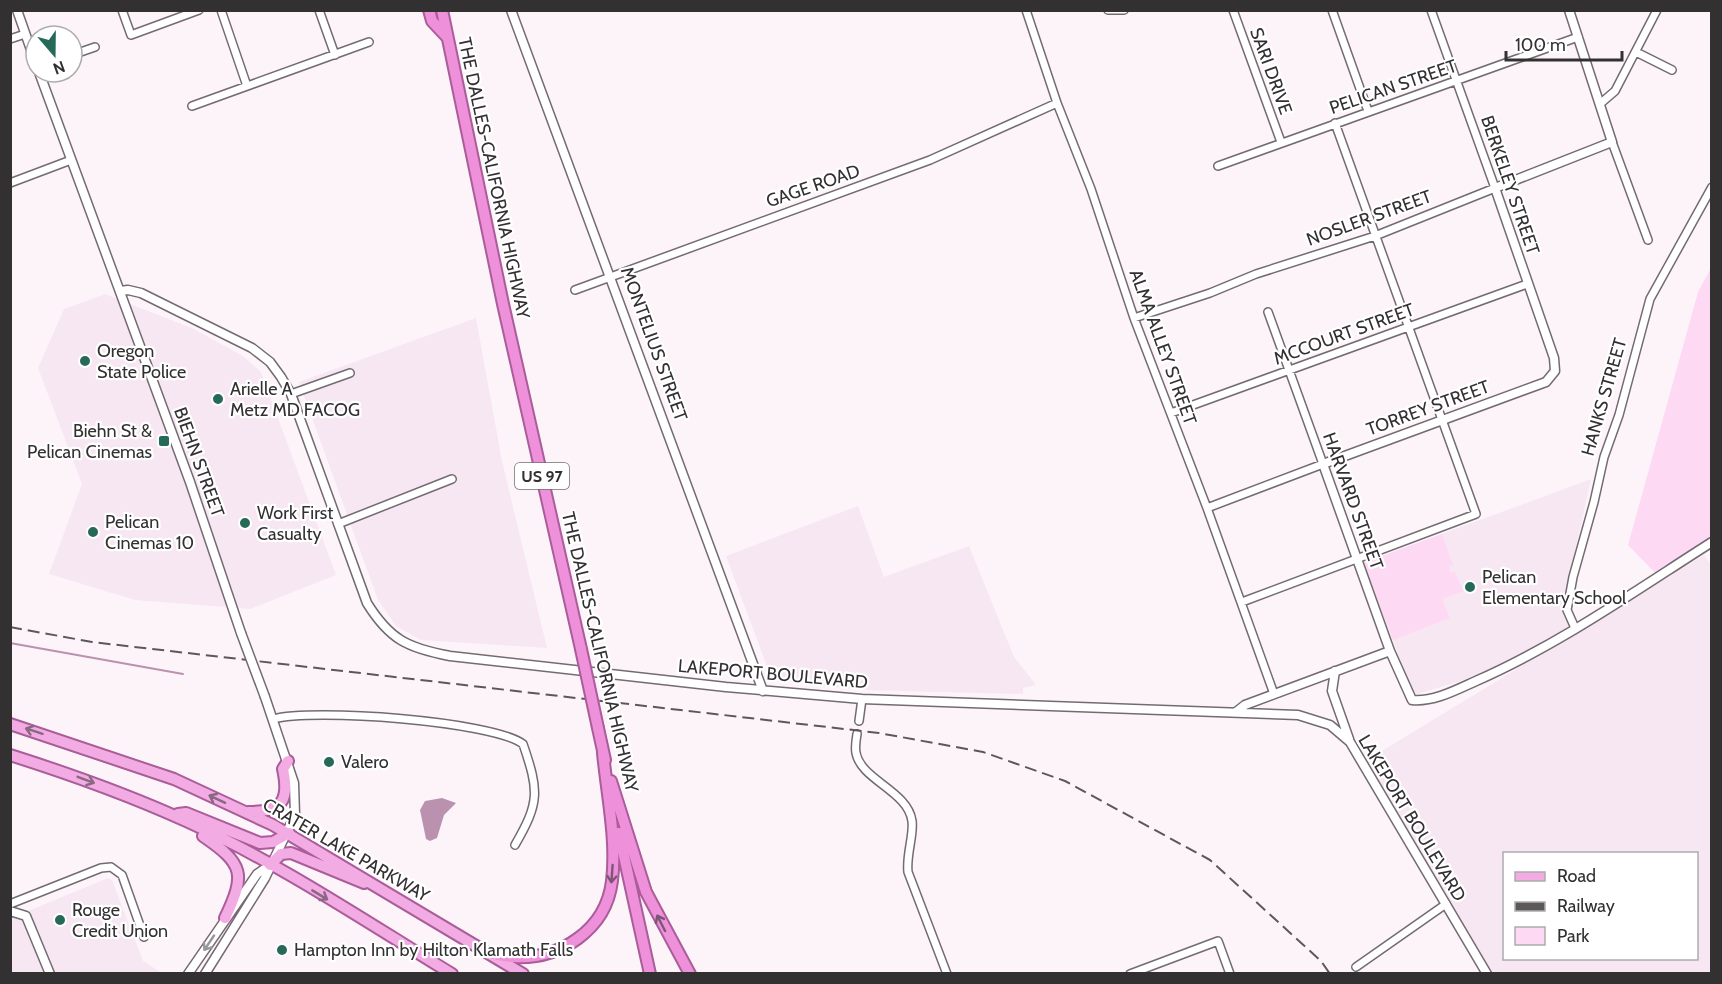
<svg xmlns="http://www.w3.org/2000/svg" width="1722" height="984" viewBox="0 0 1722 984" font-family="Cabin,sans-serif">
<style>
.built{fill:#f7e7f2;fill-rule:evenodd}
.green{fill:#fed9f3}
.water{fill:#ba92af}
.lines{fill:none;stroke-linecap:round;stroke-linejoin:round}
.stream{stroke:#ba92af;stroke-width:2}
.minor-casing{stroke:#736b71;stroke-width:10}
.tertiary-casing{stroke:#736b71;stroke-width:11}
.primary-casing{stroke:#aa5d99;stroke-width:14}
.trunk-casing{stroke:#aa5d99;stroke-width:14}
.minor{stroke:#fff;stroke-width:7}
.tertiary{stroke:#fff;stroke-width:8}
.primary{stroke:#f2ace3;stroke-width:10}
.trunk{stroke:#ee90da;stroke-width:10}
.rail{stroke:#5c585a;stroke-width:2;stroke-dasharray:12 6;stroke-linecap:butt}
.tertiary-bridge-casing{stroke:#736b71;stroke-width:11;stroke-linecap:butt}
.trunk-bridge-casing{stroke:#aa5d99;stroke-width:14;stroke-linecap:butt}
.tertiary-bridge{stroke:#fff;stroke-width:8}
.trunk-bridge{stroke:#ee90da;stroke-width:10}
.oneway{stroke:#896882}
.oneway2{stroke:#7e5675}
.oneway3{stroke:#999898}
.poi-dot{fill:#276959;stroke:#fff;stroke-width:2}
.labels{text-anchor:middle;stroke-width:4.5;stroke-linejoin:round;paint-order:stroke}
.shield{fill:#fff;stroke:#706e70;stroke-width:1.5}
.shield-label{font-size:16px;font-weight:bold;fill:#333032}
.street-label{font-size:18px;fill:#333032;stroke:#fff}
.poi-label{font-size:18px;fill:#333032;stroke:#fff;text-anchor:start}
</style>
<rect width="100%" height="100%" fill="#fdf4fa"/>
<path class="built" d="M105,294L194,329L243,356L261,372L336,575L250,609L135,600L49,574L82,484L38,368L64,309Z
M476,318L502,461L547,648L421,640L396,626L378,600L299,382Z
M1591,479L1562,610L1569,626L1516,658L1461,681L1417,694L1412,690L1363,563Z
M858,506L884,577L969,546L1014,657L1036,685L1023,688V694L863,690L772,680L726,556Z
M1704,555L1712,566L1711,973H1491L1367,760ZM1504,854H1696V958H1504Z
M108,878L112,880L143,961L162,973L11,974V918Z"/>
<path class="green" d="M1711,268V542L1658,576L1628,545L1698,292Z
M1442,534L1453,565L1449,567L1451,573L1455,572L1463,591L1442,599L1450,618L1393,640L1363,563Z"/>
<path class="water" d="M442,798L456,803L444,815L437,838L430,841L426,839L420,810L425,801Z"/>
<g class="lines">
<path class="stream" d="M10,643L183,674"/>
<defs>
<path id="minor" d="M122,10L131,35L199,10
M221,10L247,86
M319,10L335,55
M1026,10L1057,103L1091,189L1134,318L1207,508L1274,694
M1108,10H1124
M1233,10L1281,142
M1332,10L1368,111
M10,39L25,34
M1636,52L1672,70
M72,55L95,47
M1601,103L1615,91L1657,10
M192,106L369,42
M1612,142L1648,240
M1218,166L1578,37
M10,183L71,160
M575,290L930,160L1057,103
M1134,318L1210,293L1256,274L1375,236L1495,188L1431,10
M291,394L350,373
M1171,413L1527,284
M1207,508L1323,464L1268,312
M338,524L452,479
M1242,602L1476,514L1335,123
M1575,628L1567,610L1573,577L1594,502L1604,457L1619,415L1650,299L1712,187
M273,719C313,708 492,721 523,744C539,791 540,802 515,845
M859,721L862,699
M857,734C856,740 855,748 856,753C861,780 908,791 912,821C914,835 906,855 908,872L947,974
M10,904L101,868L111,867L122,875L144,937
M1356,967L1446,904
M1130,974L1218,941L1230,974"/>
<path id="tertiary" d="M17,10L36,64
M511,10L763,691
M1569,10L1612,142L1495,188L1554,358L1555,371L1546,382L1323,464L1390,651L1412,700C1434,702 1456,690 1476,681C1560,644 1635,591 1712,542
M39,72L190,482L241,633
M120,291L128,290L141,293L252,348L270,362L281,377L291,394L367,603C390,640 408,648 450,656L726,687L862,699L1298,715L1330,725L1350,742L1487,974
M1335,671L1332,691L1349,739
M1236,712L1245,705L1390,651
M10,911L26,916L50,974
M188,974L257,874L270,865
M205,974L265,878L295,815L294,783L265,697"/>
<path id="primary" d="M10,724L174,779L273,825L523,974
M10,755C70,774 129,795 186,821C279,863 365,921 452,974
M248,812C282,812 290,801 283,769L288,761
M178,814L186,813L260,843L273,842L289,833
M203,836C244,864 246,874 225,918
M270,865L281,854L291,853L364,883"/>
<path id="trunk" d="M429,10L432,21L447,37
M442,10L503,304L581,649
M598,728L605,760
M611,781L646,892L690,974
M619,833L650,974
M486,952C495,954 504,957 513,957C560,960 606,930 612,881C617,840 607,795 603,753"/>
</defs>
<use href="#minor" class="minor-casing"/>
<use href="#tertiary" class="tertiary-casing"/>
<use href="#primary" class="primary-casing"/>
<use href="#trunk" class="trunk-casing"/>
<use href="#minor" class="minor"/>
<use href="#tertiary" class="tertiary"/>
<use href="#primary" class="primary"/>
<use href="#trunk" class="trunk"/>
<path class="rail" d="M10,627L92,642L879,733L983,752L1065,781L1210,860L1321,961L1330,974"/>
<defs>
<path id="tertiary-bridge" d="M241,633L265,697"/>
<path id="trunk-bridge" d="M581,649L598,728"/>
</defs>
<use href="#tertiary-bridge" class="tertiary-bridge-casing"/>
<use href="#trunk-bridge" class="trunk-bridge-casing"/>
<use href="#tertiary-bridge" class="tertiary-bridge"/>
<use href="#trunk-bridge" class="trunk-bridge"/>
</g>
<defs><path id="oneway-shaft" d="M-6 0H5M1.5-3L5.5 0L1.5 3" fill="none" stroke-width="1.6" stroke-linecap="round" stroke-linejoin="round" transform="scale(1.5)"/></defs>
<g class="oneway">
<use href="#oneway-shaft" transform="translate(34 731) rotate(-162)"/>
<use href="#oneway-shaft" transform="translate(86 780) rotate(21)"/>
<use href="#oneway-shaft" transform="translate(217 799) rotate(-155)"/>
<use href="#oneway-shaft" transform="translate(320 895) rotate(31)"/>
</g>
<g class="oneway2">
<use href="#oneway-shaft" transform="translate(612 874) rotate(94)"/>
<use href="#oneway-shaft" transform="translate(661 923) rotate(-117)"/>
</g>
<use class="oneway3" href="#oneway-shaft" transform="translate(209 943) rotate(124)"/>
<g class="poi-dot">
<circle cx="85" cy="361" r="6"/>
<circle cx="218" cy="399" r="6"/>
<rect x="158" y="435" width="12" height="12" rx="3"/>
<circle cx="245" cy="523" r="6"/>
<circle cx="93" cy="532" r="6"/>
<circle cx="1470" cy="587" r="6"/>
<circle cx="329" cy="762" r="6"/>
<circle cx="60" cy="920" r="6"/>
<circle cx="282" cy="950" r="6"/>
</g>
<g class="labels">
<rect class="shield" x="515" y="463" width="54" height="26" rx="4.5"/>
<g class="shield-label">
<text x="542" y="482">US 97</text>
</g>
<g class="street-label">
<text transform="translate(1271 71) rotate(70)" y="6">SARI DRIVE</text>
<text transform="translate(1393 87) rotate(-19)" y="6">PELICAN STREET</text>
<text transform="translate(494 178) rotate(78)" y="6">THE DALLES-CALIFORNIA HIGHWAY</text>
<text transform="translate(1510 185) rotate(71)" y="6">BERKELEY STREET</text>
<text transform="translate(813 186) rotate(-19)" y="6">GAGE ROAD</text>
<text transform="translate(1369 218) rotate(-20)" y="6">NOSLER STREET</text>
<text transform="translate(1344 334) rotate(-20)" y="6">MCCOURT STREET</text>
<text transform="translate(654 344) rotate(70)" y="6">MONTELIUS STREET</text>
<text transform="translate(1163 347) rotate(70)" y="6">ALMA ALLEY STREET</text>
<text transform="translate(1604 397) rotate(-74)" y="6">HANKS STREET</text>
<text transform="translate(1428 408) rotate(-20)" y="6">TORREY STREET</text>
<text transform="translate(199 462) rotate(70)" y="6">BIEHN STREET</text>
<text transform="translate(1353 501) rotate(70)" y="6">HARVARD STREET</text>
<text transform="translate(600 652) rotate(77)" y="6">THE DALLES-CALIFORNIA HIGHWAY</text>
<text transform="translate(773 674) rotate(5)" y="6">LAKEPORT BOULEVARD</text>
<text transform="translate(1412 818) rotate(59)" y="6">LAKEPORT BOULEVARD</text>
<text transform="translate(346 850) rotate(30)" y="6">CRATER LAKE PARKWAY</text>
</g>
<g class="poi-label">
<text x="97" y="357">Oregon<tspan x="97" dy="21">State Police</tspan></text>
<text x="230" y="395">Arielle A<tspan x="230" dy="21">Metz MD FACOG</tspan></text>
<text x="152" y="437" text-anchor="end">Biehn St &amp;<tspan x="152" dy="21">Pelican Cinemas</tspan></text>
<text x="257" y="519">Work First<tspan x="257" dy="21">Casualty</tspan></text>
<text x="105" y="528">Pelican<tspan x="105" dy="21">Cinemas 10</tspan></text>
<text x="1482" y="583">Pelican<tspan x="1482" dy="21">Elementary School</tspan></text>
<text x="341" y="768">Valero</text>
<text x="72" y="916">Rouge<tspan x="72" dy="21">Credit Union</tspan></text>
<text x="294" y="956">Hampton Inn by Hilton Klamath Falls</text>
</g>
</g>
<rect width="1722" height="984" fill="none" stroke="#333032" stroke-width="24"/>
<rect x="1503" y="852" width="195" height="108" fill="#ffffff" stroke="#adacad" stroke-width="1.5"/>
<rect x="1515" y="872" width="30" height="9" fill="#f2ace3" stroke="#adacad" stroke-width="1.5"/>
<text x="1557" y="882" font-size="18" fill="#333032">Road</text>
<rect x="1515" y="902" width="30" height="9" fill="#5c585a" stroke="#adacad" stroke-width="1.5"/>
<text x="1557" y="912" font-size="18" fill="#333032">Railway</text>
<rect x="1515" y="927" width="30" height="18" fill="#fed9f3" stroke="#adacad" stroke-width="1.5"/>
<text x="1557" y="942" font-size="18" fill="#333032">Park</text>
<g transform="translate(54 54) rotate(160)"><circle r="28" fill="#ffffff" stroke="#adacad" stroke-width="1.5"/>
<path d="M0-4.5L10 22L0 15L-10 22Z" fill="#276959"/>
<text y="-9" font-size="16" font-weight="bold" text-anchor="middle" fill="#333032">N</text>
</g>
<path d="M1506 51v9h116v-9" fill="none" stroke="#333032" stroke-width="3"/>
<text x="1515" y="51" font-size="18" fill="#333032" stroke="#ffffff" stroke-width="4.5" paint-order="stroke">100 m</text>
</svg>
